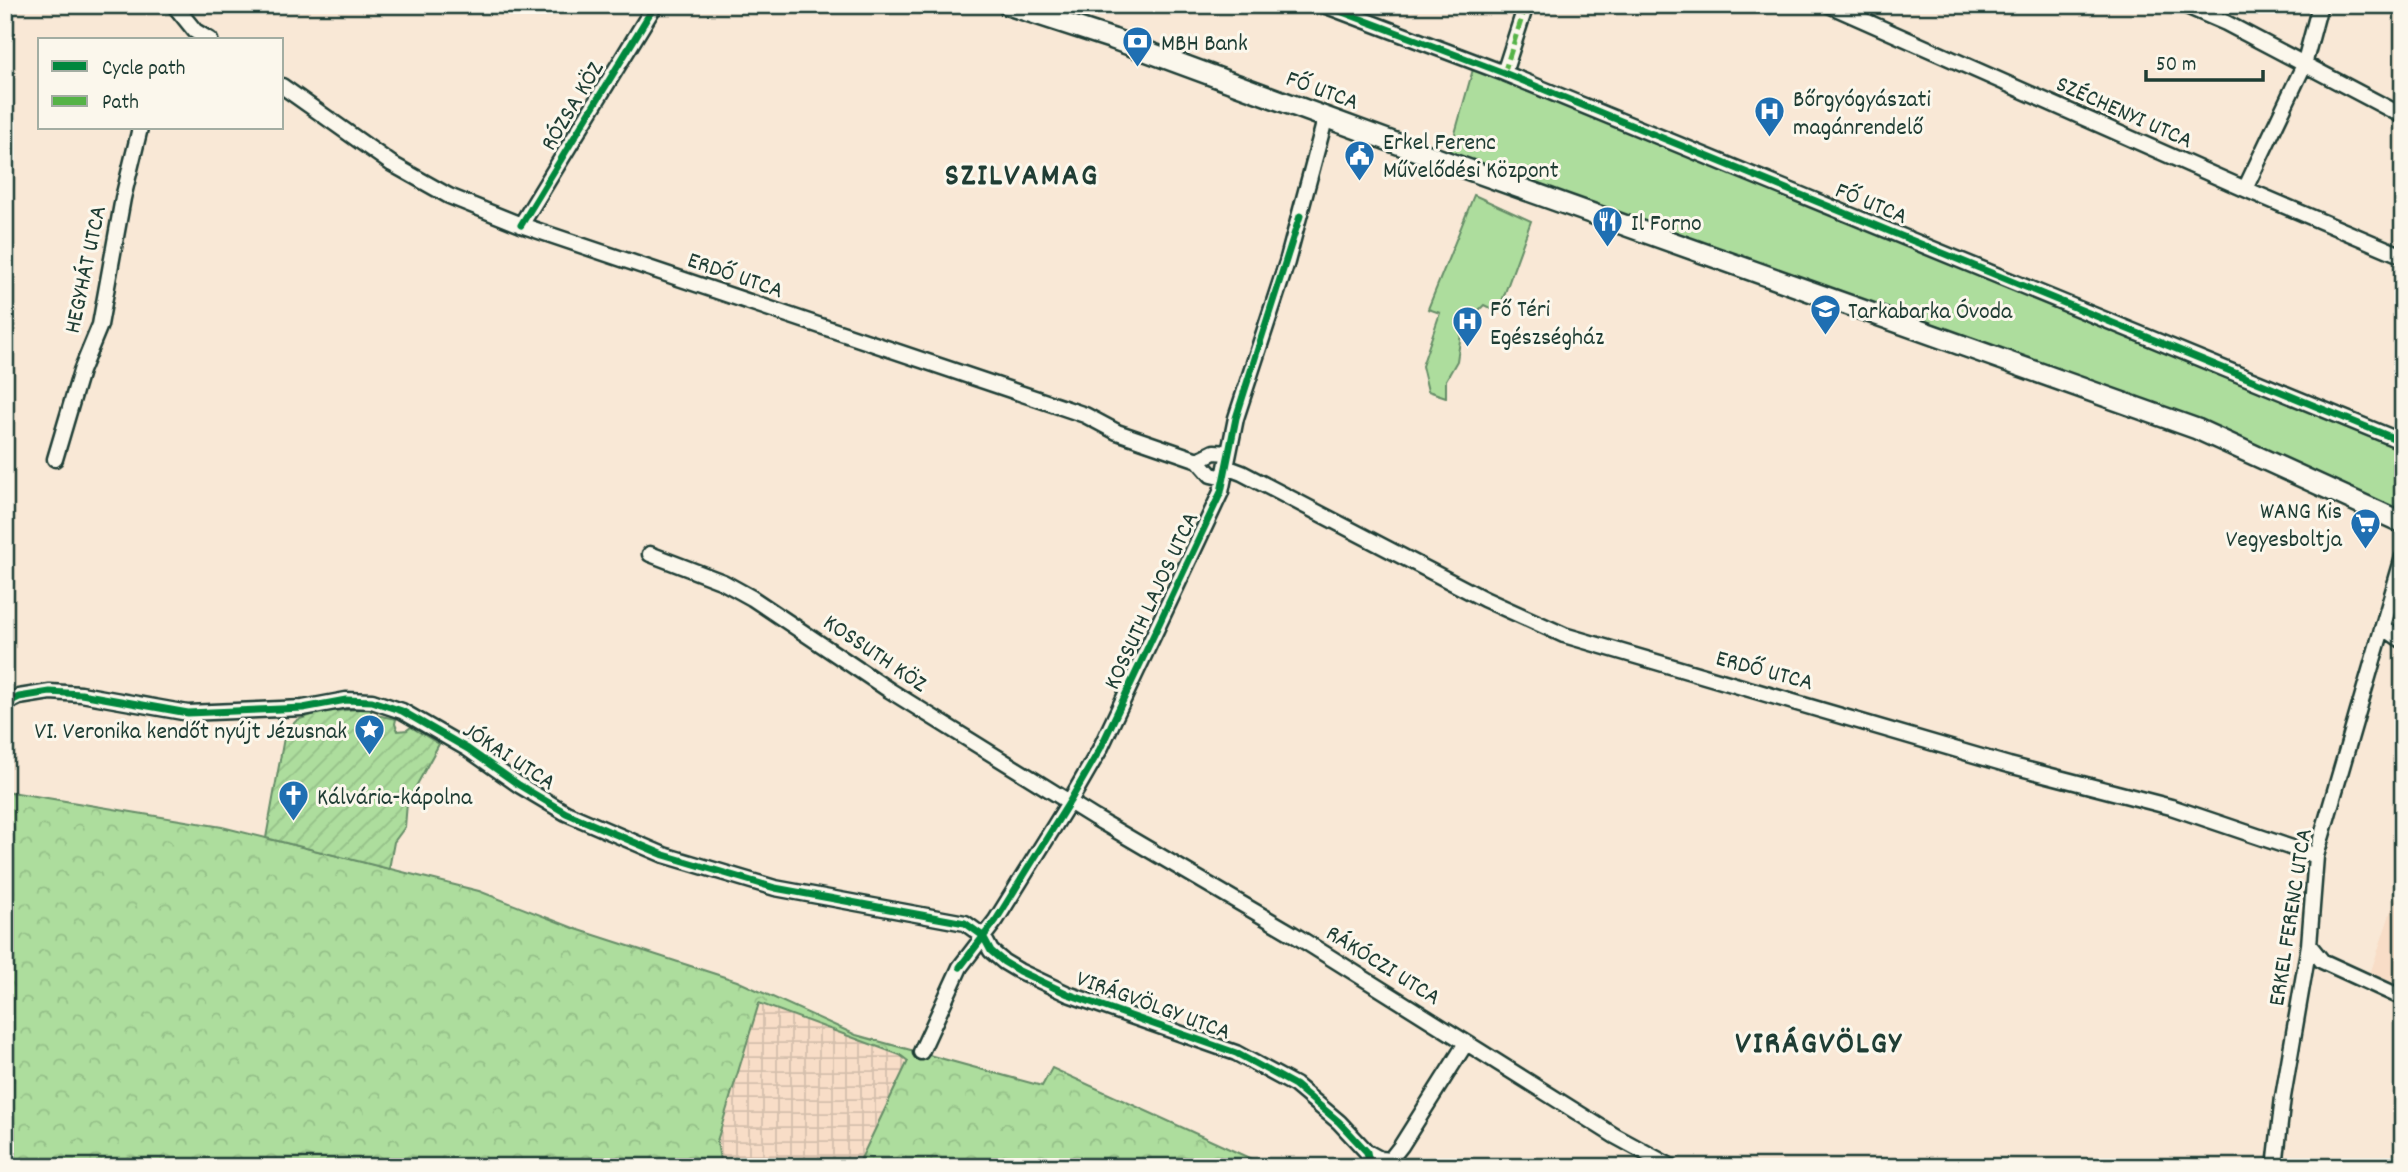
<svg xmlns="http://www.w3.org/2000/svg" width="2408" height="1172" viewBox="0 0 2408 1172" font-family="Dekko,sans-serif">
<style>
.built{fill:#f8ddc7}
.industrial{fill:url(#industrial-grid)}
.green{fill:#addd9d;stroke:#668d68;stroke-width:2}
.forest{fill:url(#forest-crowns);stroke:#668d68;stroke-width:2}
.garden{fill:url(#garden-furrows);stroke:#668d68;stroke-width:2}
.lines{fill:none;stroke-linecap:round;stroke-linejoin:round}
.street-casing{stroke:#1f3d34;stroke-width:19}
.secondary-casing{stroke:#1f3d34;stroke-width:24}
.street{stroke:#fbf7ec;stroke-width:14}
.secondary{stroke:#fbf7ec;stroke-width:19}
.quiet{stroke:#55b346;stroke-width:5;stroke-dasharray:10 5;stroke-linecap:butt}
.cycleway-casing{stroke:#fbf7ec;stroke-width:11}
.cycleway{stroke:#00873e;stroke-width:7}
.labels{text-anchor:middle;stroke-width:6;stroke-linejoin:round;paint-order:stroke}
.poi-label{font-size:24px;fill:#1f3d34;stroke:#fbf7ec;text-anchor:start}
.street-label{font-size:24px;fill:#1f3d34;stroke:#fbf7ec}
.district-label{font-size:32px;font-weight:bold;letter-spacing:2px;fill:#1f3d34;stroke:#fbf7ec}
</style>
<defs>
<pattern id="industrial-grid" width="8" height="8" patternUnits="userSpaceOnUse" patternTransform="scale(1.75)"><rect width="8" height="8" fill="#f8ddc7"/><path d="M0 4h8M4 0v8" fill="none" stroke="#d4bfac"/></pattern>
<pattern id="forest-crowns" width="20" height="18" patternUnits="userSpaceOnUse" patternTransform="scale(1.75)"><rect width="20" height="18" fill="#addd9d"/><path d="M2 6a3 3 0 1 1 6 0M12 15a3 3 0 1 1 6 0" fill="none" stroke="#94bf88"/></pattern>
<pattern id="garden-furrows" width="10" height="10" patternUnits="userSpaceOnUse" patternTransform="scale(1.75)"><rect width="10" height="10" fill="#addd9d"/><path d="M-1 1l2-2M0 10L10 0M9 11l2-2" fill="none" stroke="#94bf88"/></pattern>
</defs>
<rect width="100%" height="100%" fill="#f9e8d6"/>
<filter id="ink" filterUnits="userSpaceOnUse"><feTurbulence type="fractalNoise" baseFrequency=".0143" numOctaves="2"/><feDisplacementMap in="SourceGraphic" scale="14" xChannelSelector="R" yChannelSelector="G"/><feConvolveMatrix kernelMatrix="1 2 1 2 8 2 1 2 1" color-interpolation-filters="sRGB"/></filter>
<g filter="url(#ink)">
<path class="built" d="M2403,875V986L2370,974Z"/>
<path class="industrial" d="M758,1003L900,1055L909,1061L857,1167H721L717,1141Z"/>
<path class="green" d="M1475,62L2403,442V523L2197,429L1447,162Z
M1474,195L1531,221L1498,312L1484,305L1462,327L1457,361L1446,380V397L1428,391L1422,366L1440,313L1428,309Z"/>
<path class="forest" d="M5,791L222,827L479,891L576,929L737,981L856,1035L1042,1086L1052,1068L1269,1167H857L908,1061L900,1055L759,1003L717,1141L721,1167H5Z"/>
<path class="garden" d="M371,708V714L396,719L395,724L398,731L407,730L411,727L439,744L407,803L405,827L394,842L389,869L266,838L285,732L297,720L321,712Z"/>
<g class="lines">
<defs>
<path id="street" d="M174,5L195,31L210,40
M1324,5L1504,73L2403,442
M1829,5L2245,189L2403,256
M2184,5L2226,23L2403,116
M1504,73L1526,5
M282,86L392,164L449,196L521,225L1085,415L1117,432L1198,460L1211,475L1224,478
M2245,189L2304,65L2320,5
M521,225L655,5
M55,459L81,371L100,325L123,198L140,128
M1198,460L1214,452L1229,453
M1226,467L1242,473L1484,599L1564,635L2009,765L2171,807L2316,856
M650,554L723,582L752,598L889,690L1095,818L1293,934L1615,1136L1672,1167
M2384,628L2403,641
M5,704L19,697L50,692L81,694L188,713L303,708L346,700L372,701L402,711L468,749L519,785L566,813L664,855L775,888L965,923L983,936L991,951L1004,962L1019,971L1068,994L1236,1053L1295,1085L1339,1122L1367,1152L1370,1167
M2309,945L2322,961L2403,998
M921,1052L960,967L996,920L1070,801L1100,749L1221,492L1236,418L1287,262L1326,116
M1367,1152L1380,1159L1390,1160L1401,1146L1466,1043
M2275,1167L2283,1097L2309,945L2316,856L2403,557"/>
<path id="secondary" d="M1008,5L1113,39L1447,162L2197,429L2403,523"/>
</defs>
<use href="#street" class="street-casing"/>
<use href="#secondary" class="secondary-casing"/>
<use href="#street" class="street"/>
<use href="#secondary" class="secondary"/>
<path class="quiet" d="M1504,73L1526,5"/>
<defs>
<path id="cycleway" d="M1324,5L1504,73L2403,442
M521,225L655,5
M5,704L19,697L50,692L81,694L188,713L303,708L346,700L372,701L402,711L468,749L519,785L566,813L664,855L775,888L965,923L983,936L991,951L1004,962L1019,971L1068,994L1236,1053L1295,1085L1339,1122L1367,1152L1370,1167
M960,967L996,920L1070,801L1100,749L1221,492L1236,418L1300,216"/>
</defs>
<use href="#cycleway" class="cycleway-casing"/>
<use href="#cycleway" class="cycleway"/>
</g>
</g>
<defs>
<symbol id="bank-pin" viewBox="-11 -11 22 30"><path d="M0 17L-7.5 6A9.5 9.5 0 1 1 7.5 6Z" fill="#1f6fb2" stroke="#fbf7ec"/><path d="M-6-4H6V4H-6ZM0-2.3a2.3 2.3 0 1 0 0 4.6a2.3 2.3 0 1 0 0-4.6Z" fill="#fff"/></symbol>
<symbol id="hospital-pin" viewBox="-11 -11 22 30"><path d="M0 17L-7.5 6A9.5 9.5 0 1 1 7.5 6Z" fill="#1f6fb2" stroke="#fbf7ec"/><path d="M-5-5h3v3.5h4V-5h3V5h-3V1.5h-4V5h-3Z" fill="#fff"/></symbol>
<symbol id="civic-pin" viewBox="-11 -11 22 30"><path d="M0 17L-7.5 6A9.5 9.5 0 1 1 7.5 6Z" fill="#1f6fb2" stroke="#fbf7ec"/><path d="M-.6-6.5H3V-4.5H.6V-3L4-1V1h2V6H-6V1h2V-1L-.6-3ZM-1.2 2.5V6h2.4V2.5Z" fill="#fff"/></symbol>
<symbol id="restaurant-pin" viewBox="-11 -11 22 30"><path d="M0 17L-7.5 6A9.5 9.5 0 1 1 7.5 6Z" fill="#1f6fb2" stroke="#fbf7ec"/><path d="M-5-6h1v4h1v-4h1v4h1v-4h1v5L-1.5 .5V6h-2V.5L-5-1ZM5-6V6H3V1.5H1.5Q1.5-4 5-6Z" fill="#fff"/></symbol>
<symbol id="school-pin" viewBox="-11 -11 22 30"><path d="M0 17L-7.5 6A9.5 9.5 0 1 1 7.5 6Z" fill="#1f6fb2" stroke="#fbf7ec"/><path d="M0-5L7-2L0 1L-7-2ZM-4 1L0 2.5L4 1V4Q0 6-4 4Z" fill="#fff"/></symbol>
<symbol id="supermarket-pin" viewBox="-11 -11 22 30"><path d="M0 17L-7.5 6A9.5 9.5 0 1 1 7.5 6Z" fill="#1f6fb2" stroke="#fbf7ec"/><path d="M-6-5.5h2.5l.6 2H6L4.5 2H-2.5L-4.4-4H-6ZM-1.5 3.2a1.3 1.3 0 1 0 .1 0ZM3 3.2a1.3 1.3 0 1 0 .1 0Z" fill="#fff"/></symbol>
<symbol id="sight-pin" viewBox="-11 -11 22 30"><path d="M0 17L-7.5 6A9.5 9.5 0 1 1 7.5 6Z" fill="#1f6fb2" stroke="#fbf7ec"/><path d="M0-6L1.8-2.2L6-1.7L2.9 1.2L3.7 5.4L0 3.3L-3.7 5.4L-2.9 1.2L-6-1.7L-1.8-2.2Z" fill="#fff"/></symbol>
<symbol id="church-pin" viewBox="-11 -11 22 30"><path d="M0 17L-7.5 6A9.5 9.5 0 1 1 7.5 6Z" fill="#1f6fb2" stroke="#fbf7ec"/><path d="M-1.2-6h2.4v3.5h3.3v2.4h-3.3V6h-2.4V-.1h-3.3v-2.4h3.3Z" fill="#fff"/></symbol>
</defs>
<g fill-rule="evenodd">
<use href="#bank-pin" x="1120" y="24" width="35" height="47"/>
<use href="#hospital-pin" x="1752" y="94" width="35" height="47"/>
<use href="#civic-pin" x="1342" y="138" width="35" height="47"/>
<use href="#restaurant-pin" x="1590" y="204" width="35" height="47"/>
<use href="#school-pin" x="1808" y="292" width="35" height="47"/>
<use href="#hospital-pin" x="1450" y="304" width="35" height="47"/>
<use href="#supermarket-pin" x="2348" y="506" width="35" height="47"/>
<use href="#sight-pin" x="352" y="712" width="35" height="47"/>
<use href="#church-pin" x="276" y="778" width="35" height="47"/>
</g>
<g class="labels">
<g class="poi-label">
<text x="1161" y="50">MBH Bank</text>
<text x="1793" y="106">Bőrgyógyászati<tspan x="1793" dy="28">magánrendelő</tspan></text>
<text x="1383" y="149">Erkel Ferenc<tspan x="1383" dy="28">Művelődési Központ</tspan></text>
<text x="1631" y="230">Il Forno</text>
<text x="1490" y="316">Fő Téri<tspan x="1490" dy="28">Egészségház</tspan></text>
<text x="1848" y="318">Tarkabarka Óvoda</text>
<text x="2342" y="518" text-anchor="end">WANG Kis<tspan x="2342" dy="28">Vegyesboltja</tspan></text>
<text x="347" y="738" text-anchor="end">VI. Veronika kendőt nyújt Jézusnak</text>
<text x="317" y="804">Kálvária-kápolna</text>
</g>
<g class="street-label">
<text transform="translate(1323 89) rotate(20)" y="8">FŐ UTCA</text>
<text transform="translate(571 105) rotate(-59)" y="8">RÓZSA KÖZ</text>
<text transform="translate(2125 111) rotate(24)" y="8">SZÉCHENYI UTCA</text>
<text transform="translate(1872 202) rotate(22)" y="8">FŐ UTCA</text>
<text transform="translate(84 269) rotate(-78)" y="8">HEGYHÁT UTCA</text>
<text transform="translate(736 274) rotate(19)" y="8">ERDŐ UTCA</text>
<text transform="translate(1150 600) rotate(-65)" y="8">KOSSUTH LAJOS UTCA</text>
<text transform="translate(876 652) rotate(34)" y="8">KOSSUTH KÖZ</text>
<text transform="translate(1765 669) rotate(15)" y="8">ERDŐ UTCA</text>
<text transform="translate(510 755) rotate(33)" y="8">JÓKAI UTCA</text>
<text transform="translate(2289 917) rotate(-81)" y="8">ERKEL FERENC UTCA</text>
<text transform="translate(1384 964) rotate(32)" y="8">RÁKÓCZI UTCA</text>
<text transform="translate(1154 1004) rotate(20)" y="8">VIRÁGVÖLGY UTCA</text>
</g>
<g class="district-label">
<text x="1022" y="184">SZILVAMAG</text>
<text x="1819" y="1052">VIRÁGVÖLGY</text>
</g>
</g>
<rect width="2408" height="1172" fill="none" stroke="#fbf7ec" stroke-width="28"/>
<rect x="14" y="14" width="2380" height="1144" fill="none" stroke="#1f3d34" stroke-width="2.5" filter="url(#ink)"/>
<rect x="38" y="38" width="245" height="91" fill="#fbf7ec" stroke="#a3ada2" stroke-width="2"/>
<rect x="52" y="61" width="35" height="10" fill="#00873e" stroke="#a3ada2" stroke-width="2"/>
<text x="102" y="74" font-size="21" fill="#1f3d34">Cycle path</text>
<rect x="52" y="96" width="35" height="10" fill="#55b346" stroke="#a3ada2" stroke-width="2"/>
<text x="102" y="108" font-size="21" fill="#1f3d34">Path</text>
<path d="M2146 70v10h117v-10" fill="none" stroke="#1f3d34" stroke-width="3.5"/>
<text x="2156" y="70" font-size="21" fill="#1f3d34" stroke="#fbf7ec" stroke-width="5" paint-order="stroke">50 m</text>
</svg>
